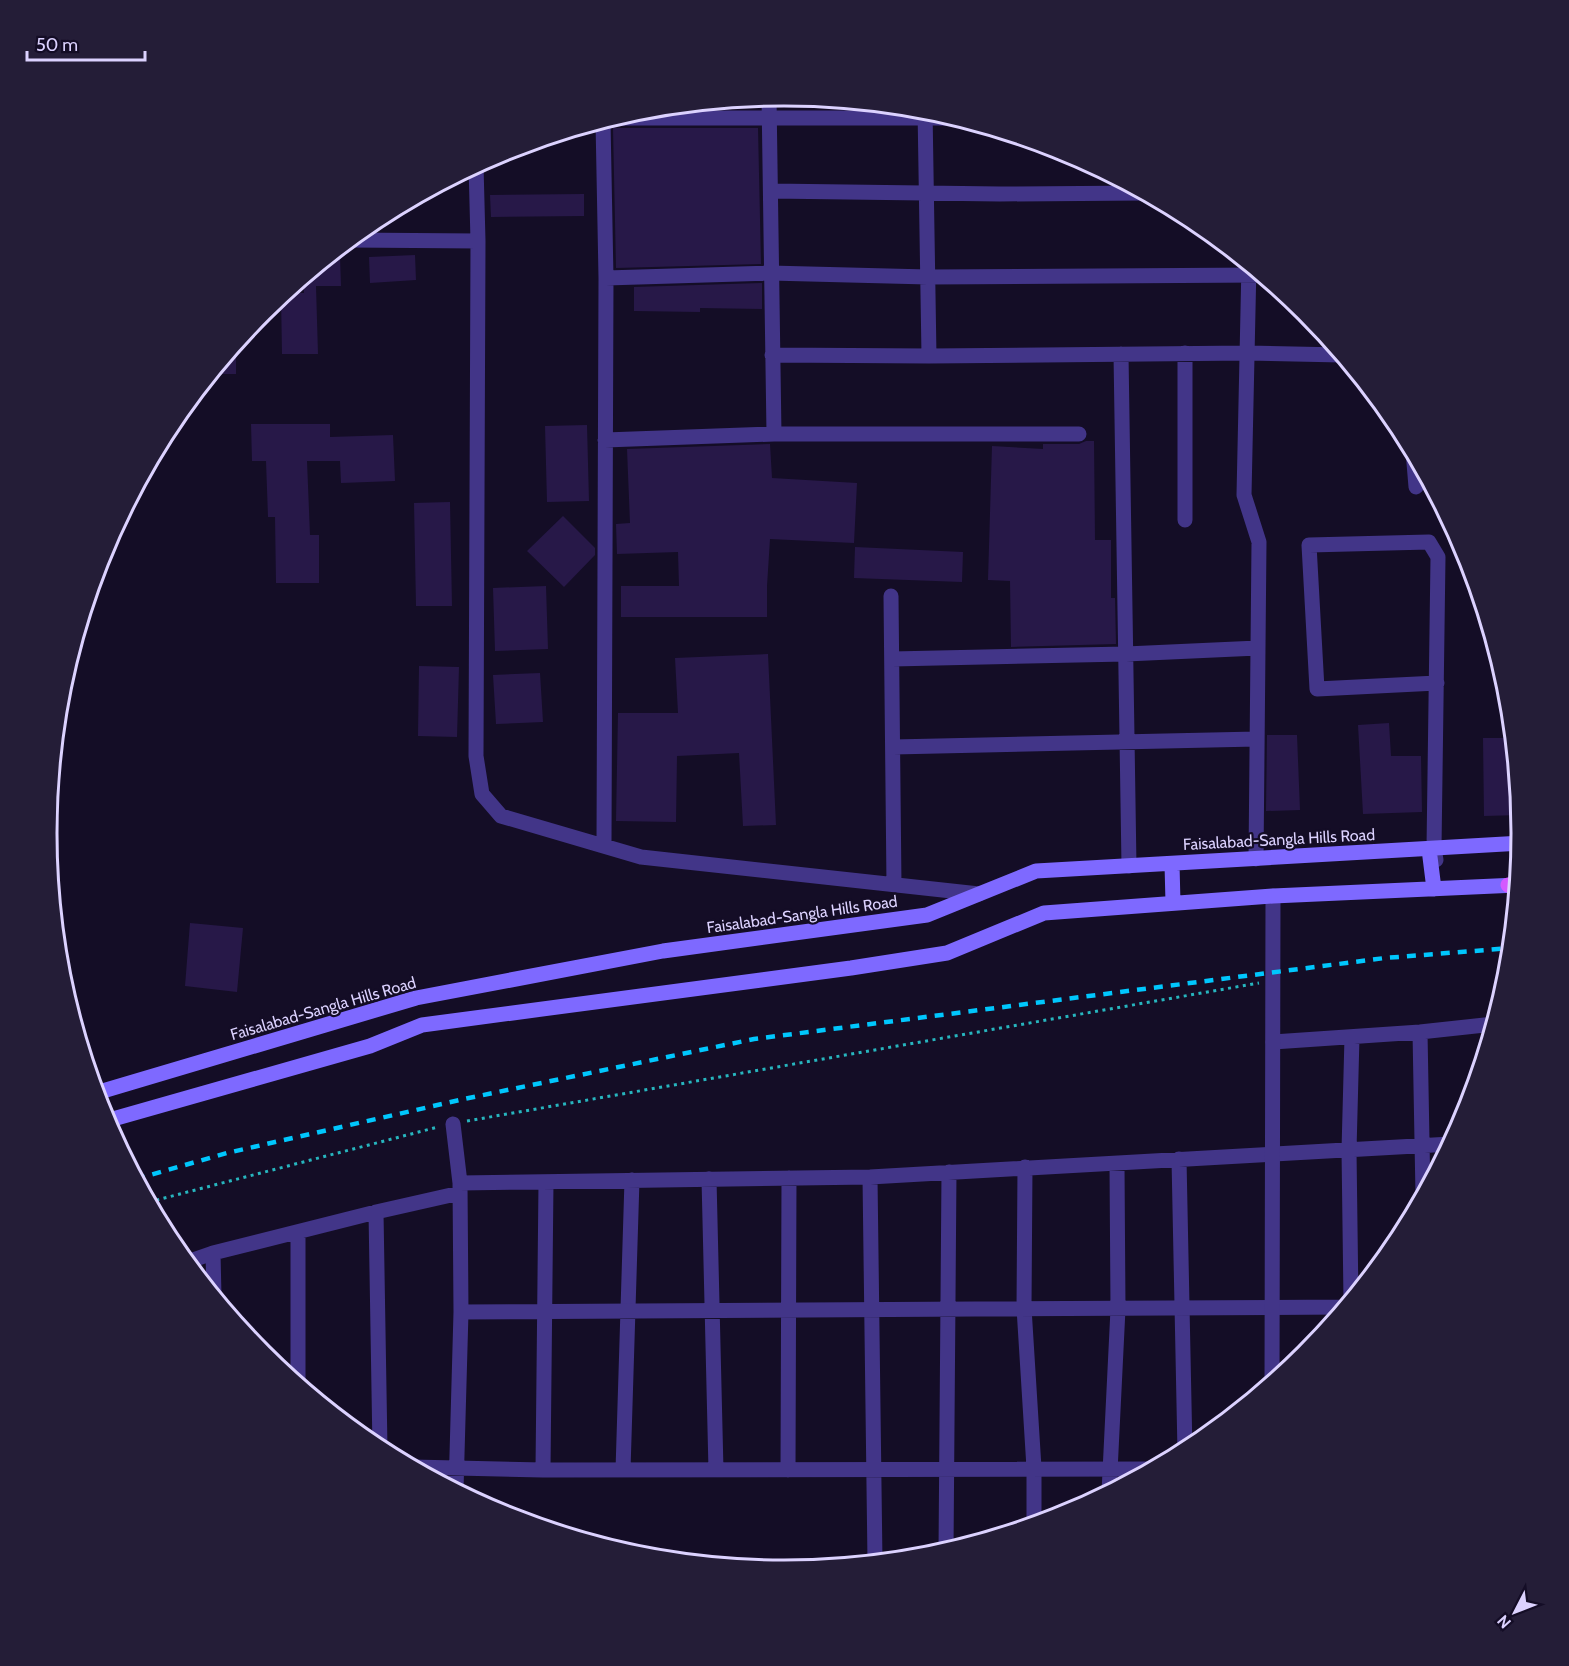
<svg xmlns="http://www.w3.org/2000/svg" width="1569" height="1666" viewBox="0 0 1569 1666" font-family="Cabin,sans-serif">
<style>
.building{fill:#271848}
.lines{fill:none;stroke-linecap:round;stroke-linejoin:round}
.path{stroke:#27b5be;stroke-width:3;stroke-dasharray:3 4.5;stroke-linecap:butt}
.minor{stroke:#423588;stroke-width:15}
.tertiary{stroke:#423588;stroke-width:15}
.secondary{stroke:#7e69ff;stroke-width:15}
.primary{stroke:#d459ff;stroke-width:15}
.rail{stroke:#00c7fd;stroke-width:4.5;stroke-dasharray:9 8;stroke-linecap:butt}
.labels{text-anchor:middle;stroke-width:4.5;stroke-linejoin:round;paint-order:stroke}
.street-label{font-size:16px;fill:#dcd2ff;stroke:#140d26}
.rim{fill:none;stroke:#dcd2ff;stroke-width:3}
</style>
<rect width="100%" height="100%" fill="#140d26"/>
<path class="building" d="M613,128H758L761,264L616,268Z
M584,194V216L491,217L490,195Z
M415,255L416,280L370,283L369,257Z
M329,256H340L341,286H316L318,354H282L281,296L284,293H304L303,278Z
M762,283V309L700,308V312L634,311V287Z
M236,344V374H211Z
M251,424H330V437L393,435L395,481L341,483L340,461H307L310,535H319V583H276L275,517H268L266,461H252Z
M587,425L589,501L547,502L545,426Z
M1086,441H1094L1095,540H1111V598H1115L1116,644L1011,647L1010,581L988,580L992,446L1043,449V444H1079Z
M770,444L772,478L857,483L854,543L770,539L767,586V617H621V586H679L678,552L617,554L616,524L630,523L627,449Z
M450,502L452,606H416L414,503Z
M563,516L595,548V555L564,587L527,551Z
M855,547L963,552L962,582L854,578Z
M546,586L548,649L495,651L493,588Z
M768,654L776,825L743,826L739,753L677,756L676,822L616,821L618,713H678L675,658Z
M419,666L459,667L457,737L418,736Z
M540,673L543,722L496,724L493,675Z
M1389,723L1391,756H1421L1422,812L1363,814L1358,725Z
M1267,735H1297L1300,810L1266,811Z
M1483,738H1513L1521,815L1484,816Z
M190,923L243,928L237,992L185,986Z"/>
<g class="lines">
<path class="path" d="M467,1121L1259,983
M149,1202L438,1127"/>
<path class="minor" d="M769,97L774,434H1079
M925,109L929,356L1248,353L1342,355
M612,118H957
M603,121L606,278L604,845
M476,165L478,241L476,756L482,794L501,816L641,857L979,894
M771,191L1000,194L1145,193
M349,240L478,241
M1249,264L1244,495L1259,542L1256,859
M606,278L770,273L928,277L1262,275
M1121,354L1129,866
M772,355L929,356
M605,440L774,434
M1413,451L1416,487
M1185,520V353
M891,596L894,885
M892,659L1126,654L1258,648
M893,747L1257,739
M1436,860L1434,848L1438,557L1429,542L1309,545L1317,689L1437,683
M1420,1032L1423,1196
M1273,1042L1420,1032L1494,1024
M453,1124L460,1183L461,1312L456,1490
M1179,1159L1185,1452
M1025,1167L1024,1308L1034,1468V1525
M870,1177L875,1562
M709,1179L716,1470
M460,1183L870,1177L1451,1144
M376,1212L380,1449
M213,1253L214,1296
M187,1262L213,1253L376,1212L460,1193
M1351,1301L1349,1150L1352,1037
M461,1312L1345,1307
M298,1383V1232
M413,1467L543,1470L1153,1469
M543,1470L546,1182
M623,1470L632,1180
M788,1470L789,1178
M1109,1492L1118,1309L1117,1164
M946,1551L949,1172"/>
<path class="tertiary" d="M1272,1383L1273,896"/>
<path class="secondary" d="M1429,849L1434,889
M1172,864L1173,903
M96,1093L416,998L663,951L927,915L1036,871L1522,843
M106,1121L370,1046L422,1025L851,968L947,953L1044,913L1273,896L1517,885"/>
<path class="primary" d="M1508,885L1518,883"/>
<path class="rail" d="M136,1179L227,1153L464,1099L754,1039L1385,958L1511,948"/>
</g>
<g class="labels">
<g class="street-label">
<text transform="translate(1279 839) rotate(-3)" y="6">Faisalabad-Sangla Hills Road</text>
<text transform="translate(802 914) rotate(-8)" y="6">Faisalabad-Sangla Hills Road</text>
<text transform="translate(323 1008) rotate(-16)" y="6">Faisalabad-Sangla Hills Road</text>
</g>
</g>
<path d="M0 0H1569V1666H0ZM57 833a727 727 0 1 1 1454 0a727 727 0 1 1-1454 0Z" fill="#241d37" fill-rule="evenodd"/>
<path class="rim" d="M57 833a727 727 0 1 1 1454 0a727 727 0 1 1-1454 0Z"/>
<g transform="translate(1515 1612) rotate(228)" stroke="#140d26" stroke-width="4.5" paint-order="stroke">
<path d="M0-4.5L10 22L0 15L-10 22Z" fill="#dcd2ff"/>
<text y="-9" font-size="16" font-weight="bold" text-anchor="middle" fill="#dcd2ff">N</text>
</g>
<path d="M27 51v9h118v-9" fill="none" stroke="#dcd2ff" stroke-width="3"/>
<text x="36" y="51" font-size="18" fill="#dcd2ff" stroke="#140d26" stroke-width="4.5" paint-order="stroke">50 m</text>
</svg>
